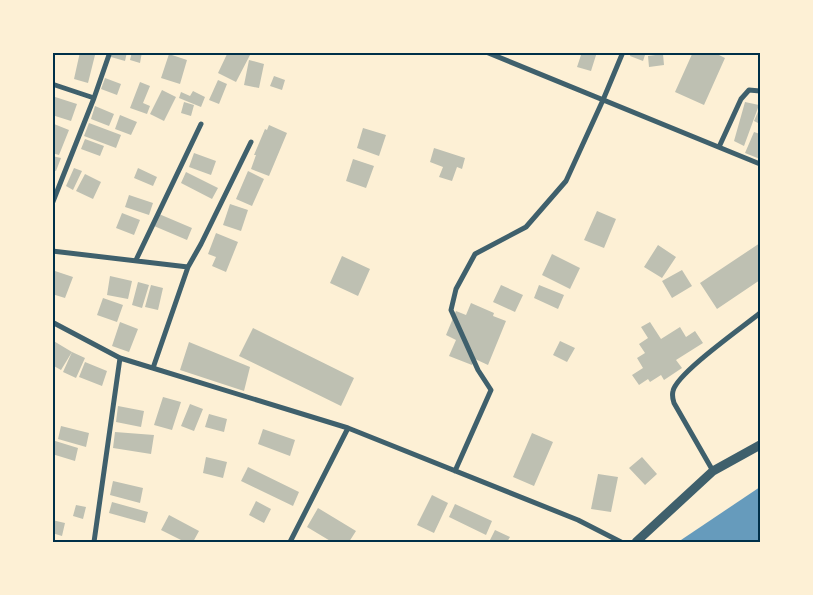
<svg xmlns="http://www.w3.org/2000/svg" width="813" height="595" viewBox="0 0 813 595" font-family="'PT Sans Narrow',sans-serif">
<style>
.water{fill:#669bbc}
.building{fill:#bec0b2}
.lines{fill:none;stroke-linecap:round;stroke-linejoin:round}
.minor{stroke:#3f606c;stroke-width:5}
.tertiary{stroke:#3f606c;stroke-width:9}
.neatline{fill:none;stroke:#003049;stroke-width:2}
</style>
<rect width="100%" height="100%" fill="#fdf0d5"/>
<path class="water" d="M760,487V542H678Z"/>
<path class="building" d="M80,52L95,55L88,83L74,79Z
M112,52H127L125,61L111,57Z
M132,52H142L140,63L130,60Z
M228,52H244L250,55L236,82L218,73Z
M582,52H597L591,71L577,67Z
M631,52H646L643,61L630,56Z
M693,52H713L725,58L704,105L675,92Z
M169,54L187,60L180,84L161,78Z
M663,54L664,65L649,67L648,56Z
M249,60L264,64L259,88L244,85Z
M274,76L285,80L282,90L270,86Z
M105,78L121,84L117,95L101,89Z
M218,80L227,84L219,104L209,100Z
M140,82L150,86L143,103L150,106L147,114L130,108Z
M162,90L176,97L164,121L150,114Z
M193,91L205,97L201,107L179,98L181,92L190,96Z
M52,96L77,104L71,121L52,115Z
M184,102L194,105L191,116L181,113Z
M745,102L759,105L744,146L734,141Z
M95,106L114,114L109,126L91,119Z
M760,107V124L754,121Z
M120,115L137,122L131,135L115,129Z
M89,123L121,135L116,148L84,136Z
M54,124L69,130L59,155L52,153V128Z
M269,125L287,133L269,176L251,169L256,155H254L265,129L267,130Z
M363,128L386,135L379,156L357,148Z
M754,132L760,134V159L745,153Z
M85,139L104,146L100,156L81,149Z
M434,148L465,158L462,169L457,167L452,181L439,177L443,167L430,162Z
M194,153L216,161L211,175L189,167Z
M52,156L61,158L56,171L52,170Z
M353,159L374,166L366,188L346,181Z
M74,168L82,171L73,190L66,186Z
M138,168L157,177L153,186L134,178Z
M248,171L264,179L252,206L236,199Z
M186,172L218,188L212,199L181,183Z
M85,174L101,182L93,199L76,191Z
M129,195L153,203L149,215L125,207Z
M230,204L248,210L241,231L223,225Z
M597,211L616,219L604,248L584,240Z
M122,213L140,220L134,235L116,228Z
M159,214L192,228L187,240L154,226Z
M216,233L238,242L226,272L212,266L216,257L208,254Z
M760,243V280L717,309L700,283Z
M658,245L676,257L662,278L644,267Z
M552,254L580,268L570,289L542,275Z
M342,256L370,269L358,296L330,283Z
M682,270L692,286L672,298L662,281Z
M55,271L73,277L65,298L52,294V277Z
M110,276L132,281L128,299L107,295Z
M138,282L149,285L142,308L132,305Z
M151,285L163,288L158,310L145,307Z
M501,285L523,295L515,312L493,302Z
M539,285L564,295L558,309L534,298Z
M103,298L123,305L117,322L97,315Z
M471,303L494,313L493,316L506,321L488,365L475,359L472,365L449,356L456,340L446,335L456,311L466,315Z
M120,322L138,329L129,352L112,346Z
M650,322L661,339L680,327L686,337L695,331L703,343L676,360L682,368L664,380L661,375L650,382L648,379L639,385L632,375L643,368L637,358L645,353L639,344L648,338L641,327Z
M253,328L354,378L341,406L239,356Z
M52,340L72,352L61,370L52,365Z
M560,341L575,348L567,362L553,355Z
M189,342L250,367L244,391L180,370Z
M72,352L85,358L76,378L63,372Z
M85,362L107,371L102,386L79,377Z
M163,397L181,402L172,430L154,425Z
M190,404L203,409L194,431L181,426Z
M118,406L144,411L141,427L116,422Z
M209,414L227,419L224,432L205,427Z
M61,426L89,433L86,447L58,439Z
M263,429L295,440L290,456L258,444Z
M115,432L154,435L151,454L113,448Z
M532,433L553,442L534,486L513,477Z
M52,440L78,448L75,461L52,454Z
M206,457L227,462L223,478L203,473Z
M642,457L657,474L645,485L629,468Z
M248,467L299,492L293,506L241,481Z
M598,474L618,477L611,512L591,509Z
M113,481L143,488L140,503L110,495Z
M432,495L448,503L434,533L417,525Z
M256,501L271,509L264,523L249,515Z
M112,502L148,512L145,523L109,513Z
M455,504L492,521L486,535L449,517Z
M76,505L86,507L83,519L73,516Z
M318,508L356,531L349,542H332L307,527Z
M169,515L199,531L193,542H185L161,530Z
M52,520L65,523L62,536L52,533Z
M495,530L510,537L507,542H489Z"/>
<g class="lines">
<path class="minor" d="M486,52L760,164
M52,84L94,98L52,204
M94,98L110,52
M719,147L741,99L749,90L760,91
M52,251L188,267
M136,260L201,124
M52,322L120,358L348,428L578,520L621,542
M153,368L188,267L201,244L251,142
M455,471L491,390L478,370L451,310L456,289L475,254L526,227L566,181L603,100L623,52
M713,471L674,403C673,400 672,395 673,391C677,373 743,327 760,313
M94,542L120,358
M290,542L348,428"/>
<path class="tertiary" d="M636,542L713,471L760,445"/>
</g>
<rect width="813" height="595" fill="none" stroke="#fdf0d5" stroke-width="108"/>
<rect x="54" y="54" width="705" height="487" class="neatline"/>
</svg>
